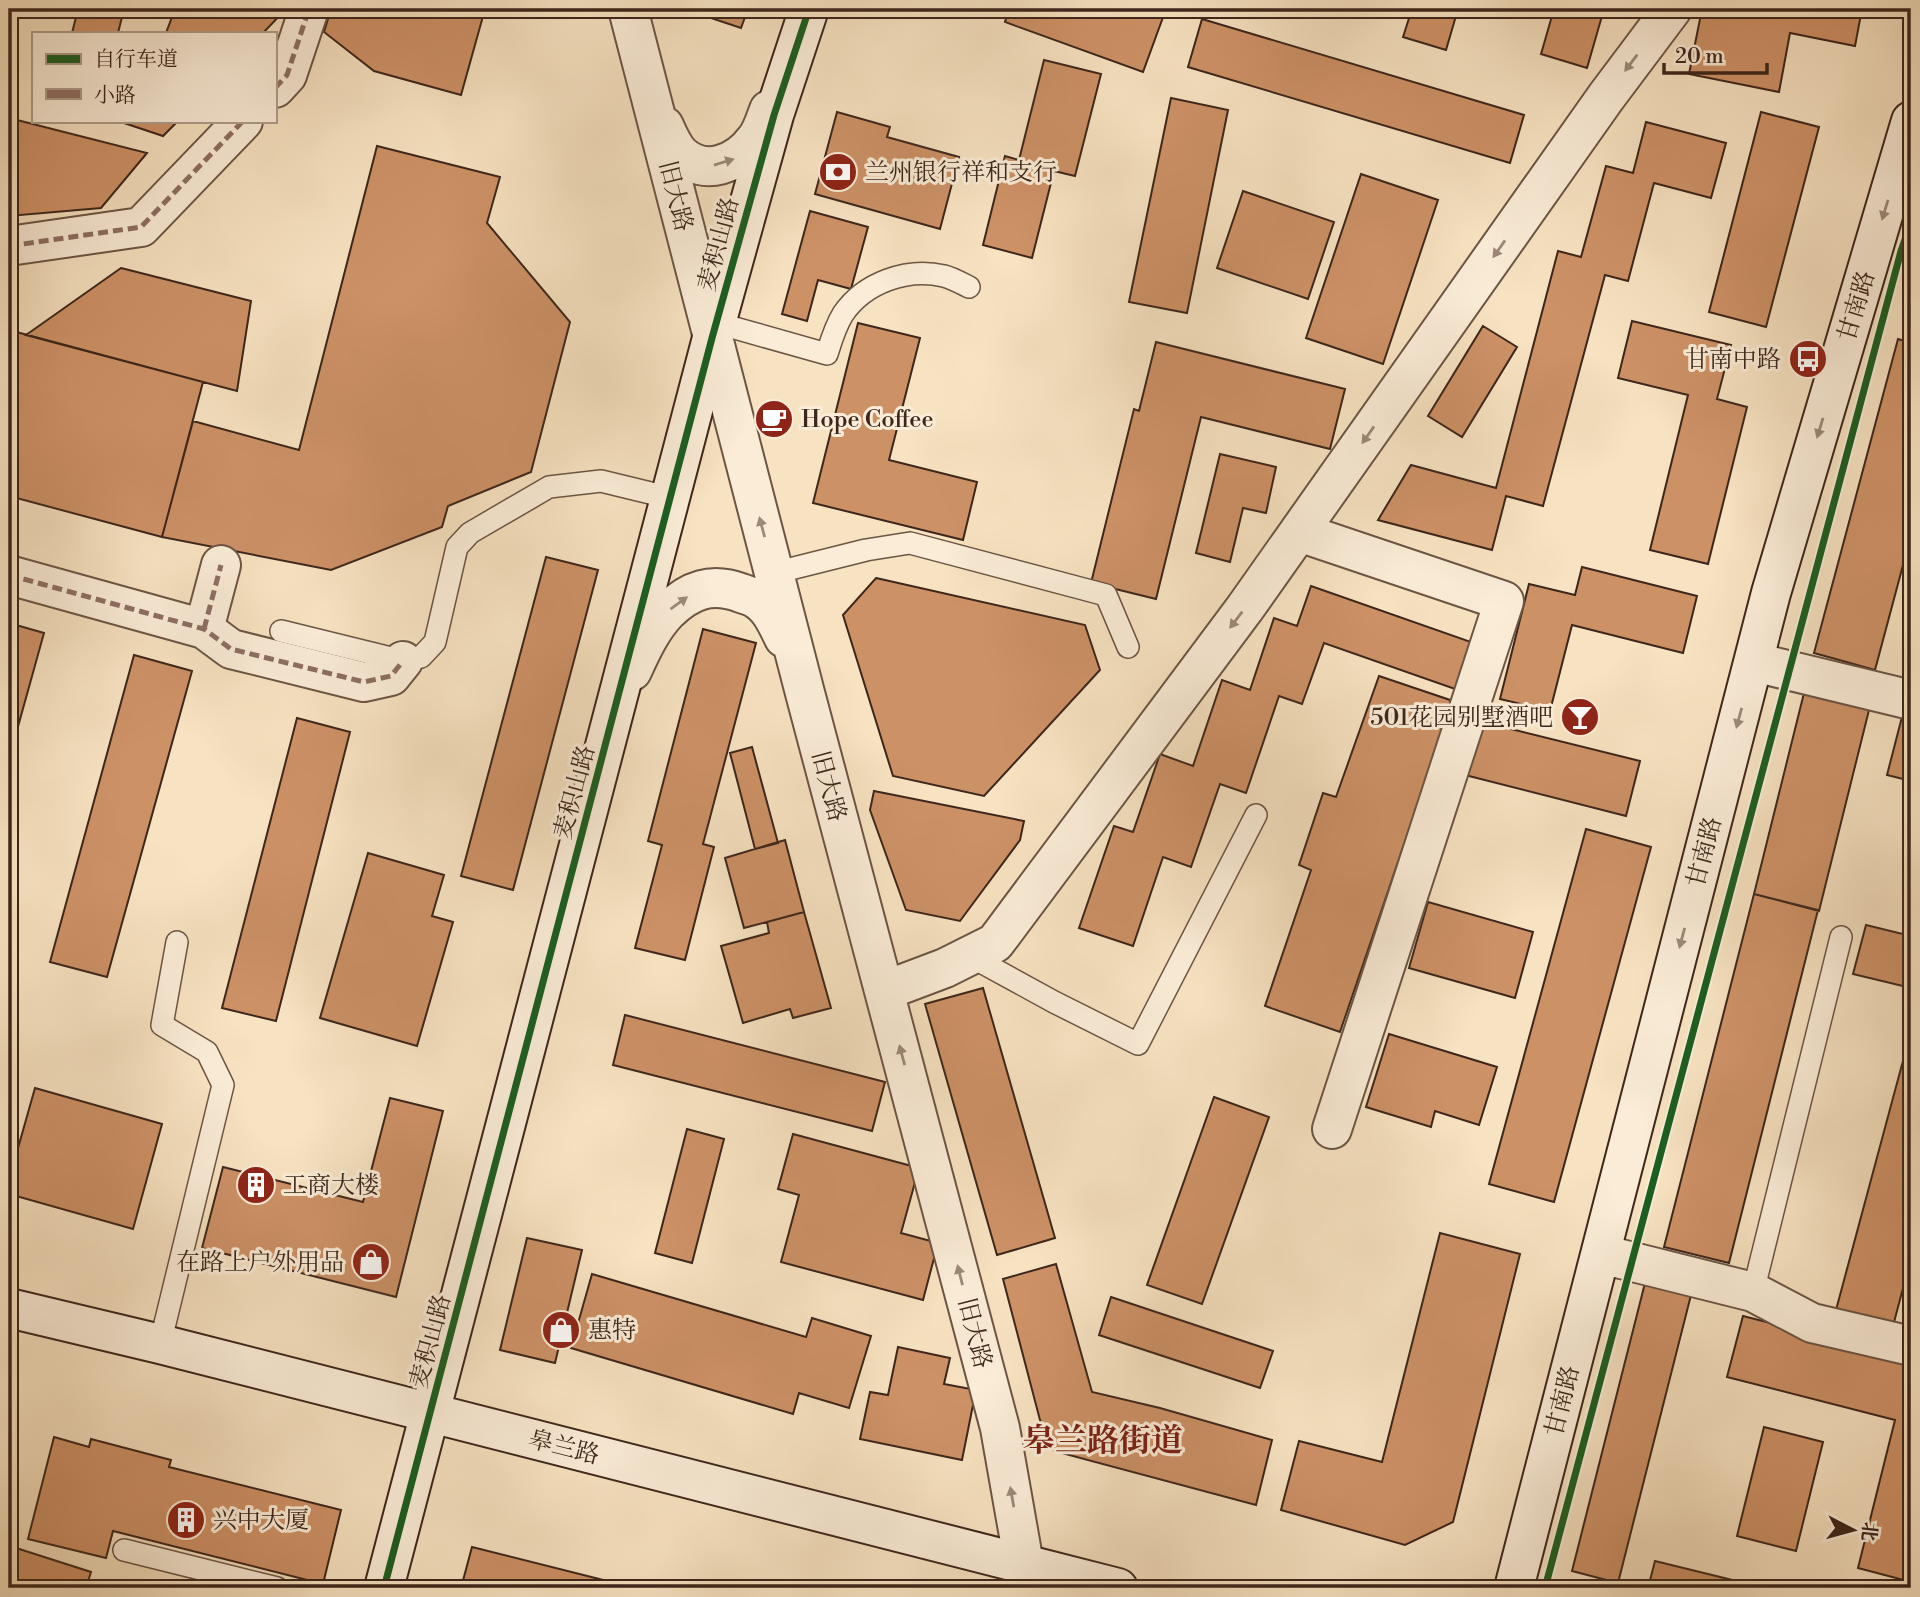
<svg xmlns="http://www.w3.org/2000/svg" width="1920" height="1597" viewBox="0 0 1920 1597" font-family="'Libre Bodoni','Noto Serif SC',serif">
<style>
.building{fill:#cd9166;stroke:#3d261b;stroke-width:2}
.lines{fill:none;stroke-linecap:round;stroke-linejoin:round}
.lane-casing{stroke:#6c5544;stroke-width:24}
.street-casing{stroke:#6c5544;stroke-width:42}
.secondary-casing{stroke:#3d261b;stroke-width:42}
.lane{stroke:#faecd7;stroke-width:21}
.street{stroke:#faecd7;stroke-width:38}
.secondary{stroke:#faecd7;stroke-width:38}
.quiet{stroke:#8d6e63;stroke-width:5;stroke-dasharray:10 5;stroke-linecap:butt}
.cycleway-casing{stroke:#faecd7;stroke-width:11}
.cycleway{stroke:#1b5e20;stroke-width:7}
.oneway{fill:#9c8979}
.labels{text-anchor:middle;stroke-width:6;stroke-linejoin:round;paint-order:stroke}
.poi-label{font-size:24px;fill:#3d261b;stroke:#faecd7;text-anchor:start}
.street-label{font-size:24px;fill:#3d261b;stroke:#faecd7}
.district-label{font-size:32px;font-weight:bold;fill:#7a1f14;stroke:#faecd7}
</style>
<rect width="100%" height="100%" fill="#f7e2c1"/>
<filter id="stains"><feTurbulence type="fractalNoise" baseFrequency=".00286" numOctaves="4"/><feColorMatrix values="0 0 0 0 .2 0 0 0 0 .09 0 0 0 0 .02 0 0 0 .5 -.17"/></filter>
<radialGradient id="worn" r=".72"><stop offset=".6" stop-color="#630" stop-opacity="0"/><stop offset="1" stop-color="#630" stop-opacity=".3"/></radialGradient>
<path class="building" d="M78,9H124L118,33H72Z
M175,9H286L263,33H166Z
M331,9H485L461,95L374,71L324,32Z
M684,9H748L741,28Z
M951,9H978L975,17Z
M1009,9H1166L1143,72L1005,22Z
M1412,9H1458L1446,50L1403,37Z
M1554,9H1604L1587,68L1541,54Z
M1702,9H1862L1855,46L1790,33L1779,92L1689,74Z
M1202,19L1524,115L1510,163L1188,67Z
M1044,60L1101,74L1075,176L1054,171L1032,258L983,245L1005,156L1019,160Z
M1171,98L1228,110L1187,313L1129,302Z
M837,112L890,127L887,137L959,157L940,229L815,194Z
M1761,112L1819,127L1766,327L1709,312Z
M9,118L147,153L101,208L9,216Z
M118,121H178L163,136Z
M1646,122L1726,143L1711,198L1654,183L1628,281L1605,275L1543,506L1506,496L1492,550L1378,520L1411,465L1496,488L1558,251L1581,257L1606,166L1633,173Z
M377,146L500,177L487,223L570,322L531,472L448,506L442,527L331,570L162,537L193,421L299,450Z
M1361,174L1438,200L1383,364L1306,338Z
M1243,191L1334,222L1308,299L1217,268Z
M810,211L868,227L851,289L818,280L807,321L782,314Z
M121,268L251,301L237,391L26,335Z
M1632,321L1731,345L1717,399L1747,407L1708,564L1650,550L1688,395L1618,378Z
M858,323L920,338L889,460L977,482L963,540L813,503Z
M1483,326L1517,347L1462,437L1428,416Z
M9,330L203,382L162,537L9,496Z
M1898,339L1911,343V535L1875,670L1814,653Z
M1156,342L1345,389L1330,449L1201,417L1156,599L1091,583L1134,409L1139,411Z
M1220,454L1276,467L1266,513L1243,508L1230,562L1196,553Z
M546,557L598,570L513,890L461,876Z
M1582,567L1697,596L1683,653L1572,625L1550,711L1500,699L1529,584L1575,595Z
M876,578L1085,625L1100,670L984,796L893,776L843,615Z
M1311,586L1471,642L1455,689L1324,643L1302,704L1279,696L1246,793L1220,784L1191,867L1163,857L1133,946L1079,928L1114,826L1133,832L1160,754L1193,766L1222,680L1250,690L1274,618L1297,626Z
M9,623L44,633L9,759Z
M703,629L756,643L703,844L714,847L685,960L635,948L662,845L648,841Z
M134,655L192,671L107,977L50,962Z
M1379,676L1453,701L1340,1032L1265,1006L1311,870L1299,865L1323,793L1336,797Z
M1805,689L1870,706L1819,911L1754,894Z
M1903,713L1911,715V781L1887,775Z
M297,718L350,732L276,1021L222,1008Z
M1479,721L1640,761L1626,816L1465,775Z
M752,747L778,843L755,849L730,753Z
M874,791L1024,821L1020,840L960,921L906,910L870,810Z
M1586,829L1651,847L1554,1202L1489,1184Z
M785,840L804,912L744,928L725,858Z
M368,853L444,875L432,916L453,922L417,1046L320,1018Z
M1754,894L1818,910L1729,1263L1664,1247Z
M1428,902L1533,932L1515,998L1409,968Z
M804,912L831,1008L793,1018L790,1009L743,1023L721,946L769,933L767,922Z
M1866,925L1911,936V988L1853,974Z
M983,988L1055,1238L997,1255L925,1004Z
M625,1015L885,1082L872,1131L613,1065Z
M1911,1031V1258L1893,1326L1836,1310Z
M1389,1034L1497,1067L1479,1125L1435,1111L1431,1127L1366,1107Z
M35,1088L162,1124L133,1229L9,1194V1180Z
M1214,1097L1269,1117L1202,1304L1147,1285Z
M390,1098L443,1111L396,1297L202,1248L223,1167L363,1202Z
M687,1129L724,1139L692,1263L655,1253Z
M793,1134L919,1168L901,1233L938,1243L923,1300L781,1262L799,1195L778,1189Z
M1440,1233L1520,1254L1453,1522L1405,1545L1281,1510L1299,1441L1382,1462Z
M527,1238L582,1250L555,1363L500,1350Z
M1056,1264L1092,1392L1160,1408L1272,1440L1256,1505L1054,1451L1040,1420L1003,1279Z
M592,1274L806,1337L812,1318L871,1336L849,1408L799,1393L793,1414L571,1348Z
M1645,1283L1691,1295L1618,1583L1572,1571Z
M1111,1297L1273,1351L1260,1388L1099,1335Z
M1743,1316L1911,1359V1582L1858,1568L1895,1420L1727,1377Z
M898,1347L950,1358L944,1384L976,1390L962,1460L860,1439L870,1392L888,1395Z
M1764,1427L1823,1442L1796,1551L1737,1536Z
M54,1437L89,1447L91,1439L171,1460L169,1467L341,1510L323,1584L113,1531L106,1558L28,1539Z
M13,1547L91,1572L86,1588H9V1560Z
M472,1547L635,1588H461Z
M1655,1561L1765,1588H1648Z"/>
<g class="lines">
<defs>
<path id="lane" d="M717,323L827,354C831,341 835,327 843,314C864,283 907,267 944,276C952,278 961,283 969,287
M774,573L866,550L910,543L1106,595L1128,647
M281,631L403,661L421,657L435,642L457,547L470,533L549,487L601,481L671,498
M970,956L1054,1002L1138,1044L1256,815
M1753,1292L1841,937
M160,1344L223,1085L207,1052L162,1025L177,942
M124,1550L277,1588"/>
<path id="street" d="M628,9L805,693L1000,1428L1024,1564
M275,88L287,75L309,9
M664,126C668,135 673,147 680,154C705,178 738,163 755,140C762,132 765,120 769,110
M9,246L141,227L243,121
M1299,532L1504,601L1332,1129
M9,575L204,629L231,649L364,682L391,676L403,661
M204,629L221,565
M1754,662L1911,700
M632,671C641,651 652,627 668,611C690,590 711,582 741,593C746,595 752,596 756,599C770,607 777,624 784,638
M884,991L945,968L995,943L1245,608L1606,97L1672,9
M1601,1254L1753,1292L1812,1323L1911,1346"/>
<path id="secondary" d="M9,1308L160,1344L1118,1588
M384,1588L712,338L774,115L809,9
M1514,1588L1771,593L1911,121"/>
</defs>
<use href="#lane" class="lane-casing"/>
<use href="#street" class="street-casing"/>
<use href="#secondary" class="secondary-casing"/>
<use href="#lane" class="lane"/>
<use href="#street" class="street"/>
<use href="#secondary" class="secondary"/>
<path class="quiet" d="M275,88L287,75L309,9
M9,246L141,227L243,121
M9,575L204,629L231,649L364,682L391,676L403,661
M204,629L221,565"/>
<defs>
<path id="cycleway" d="M384,1588L712,338L774,115L809,9
M1545,1588L1901,251L1911,223"/>
</defs>
<use href="#cycleway" class="cycleway-casing"/>
<use href="#cycleway" class="cycleway"/>
</g>
<defs><path id="oneway-solid" d="M-6-.8H1V-3.2L6.5 0L1 3.2V.8H-6Z" transform="scale(1.75)"/></defs>
<g class="oneway">
<use href="#oneway-solid" transform="translate(1631 63) rotate(127)"/>
<use href="#oneway-solid" transform="translate(724 162) rotate(-17)"/>
<use href="#oneway-solid" transform="translate(1885 210) rotate(107)"/>
<use href="#oneway-solid" transform="translate(1499 249) rotate(125)"/>
<use href="#oneway-solid" transform="translate(1820 428) rotate(107)"/>
<use href="#oneway-solid" transform="translate(1368 435) rotate(125)"/>
<use href="#oneway-solid" transform="translate(762 527) rotate(-105)"/>
<use href="#oneway-solid" transform="translate(679 603) rotate(-36)"/>
<use href="#oneway-solid" transform="translate(1236 620) rotate(127)"/>
<use href="#oneway-solid" transform="translate(1739 718) rotate(105)"/>
<use href="#oneway-solid" transform="translate(1682 938) rotate(105)"/>
<use href="#oneway-solid" transform="translate(902 1055) rotate(-105)"/>
<use href="#oneway-solid" transform="translate(960 1275) rotate(-104)"/>
<use href="#oneway-solid" transform="translate(1012 1497) rotate(-100)"/>
</g>
<defs>
<symbol id="bank-disc" viewBox="-11 -11 22 22"><circle r="9.5" fill="#8f2418" stroke="#faecd7"/><path d="M-6-4H6V4H-6ZM0-2.3a2.3 2.3 0 1 0 0 4.6a2.3 2.3 0 1 0 0-4.6Z" fill="#fff"/></symbol>
<symbol id="bus-disc" viewBox="-11 -11 22 22"><circle r="9.5" fill="#8f2418" stroke="#faecd7"/><path d="M-5-6H5V4H4V6H2V4H-2V6H-4V4H-5ZM-3.5-4V0h7V-4ZM-3.5 1.2v1.5H-2V1.2ZM2 1.2v1.5H3.5V1.2Z" fill="#fff"/></symbol>
<symbol id="cafe-disc" viewBox="-11 -11 22 22"><circle r="9.5" fill="#8f2418" stroke="#faecd7"/><path d="M-5.5-4.5H6V0H3Q3 3.5 0 3.5H-2.5Q-5.5 3.5-5.5 0ZM3-3.2v2h1.7v-2ZM-6 4.5H4V6H-6Z" fill="#fff"/></symbol>
<symbol id="bar-disc" viewBox="-11 -11 22 22"><circle r="9.5" fill="#8f2418" stroke="#faecd7"/><path d="M-6-5H6L.8 .8V4.5H3.5V6h-7V4.5H-.8V.8Z" fill="#fff"/></symbol>
<symbol id="building-disc" viewBox="-11 -11 22 22"><circle r="9.5" fill="#8f2418" stroke="#faecd7"/><path d="M-4-6H4V6H1V3H-1V6H-4ZM-2.5-4.3h1.7v1.8h-1.7ZM.8-4.3h1.7v1.8H.8ZM-2.5-1h1.7V.8h-1.7ZM.8-1h1.7V.8H.8Z" fill="#fff"/></symbol>
<symbol id="shop-disc" viewBox="-11 -11 22 22"><circle r="9.5" fill="#8f2418" stroke="#faecd7"/><path d="M-5-2.5h2.3a2.7 3.5 0 0 1 5.4 0H5L5.5 6h-11ZM-1.5-2.5h3a1.5 2.3 0 0 0-3 0Z" fill="#fff"/></symbol>
</defs>
<g fill-rule="evenodd">
<use href="#bank-disc" x="816" y="150" width="44" height="44"/>
<use href="#bus-disc" x="1786" y="337" width="44" height="44"/>
<use href="#cafe-disc" x="752" y="397" width="44" height="44"/>
<use href="#bar-disc" x="1558" y="695" width="44" height="44"/>
<use href="#building-disc" x="234" y="1163" width="44" height="44"/>
<use href="#shop-disc" x="349" y="1240" width="44" height="44"/>
<use href="#shop-disc" x="539" y="1308" width="44" height="44"/>
<use href="#building-disc" x="164" y="1498" width="44" height="44"/>
</g>
<g class="labels">
<g class="poi-label">
<text x="865" y="180">兰州银行祥和支行</text>
<text x="1781" y="367" text-anchor="end">甘南中路</text>
<text x="801" y="427">Hope Coffee</text>
<text x="1553" y="725" text-anchor="end">501花园别墅酒吧</text>
<text x="283" y="1193">工商大楼</text>
<text x="344" y="1270" text-anchor="end">在路上户外用品</text>
<text x="588" y="1338">惠特</text>
<text x="213" y="1528">兴中大厦</text>
</g>
<g class="street-label">
<text transform="translate(676 196) rotate(76)" y="8">旧大路</text>
<text transform="translate(718 244) rotate(-75)" y="8">麦积山路</text>
<text transform="translate(1856 306) rotate(-73)" y="8">甘南路</text>
<text transform="translate(829 786) rotate(75)" y="8">旧大路</text>
<text transform="translate(574 792) rotate(-75)" y="8">麦积山路</text>
<text transform="translate(1704 852) rotate(-75)" y="8">甘南路</text>
<text transform="translate(975 1333) rotate(76)" y="8">旧大路</text>
<text transform="translate(430 1341) rotate(-75)" y="8">麦积山路</text>
<text transform="translate(1562 1401) rotate(-76)" y="8">甘南路</text>
<text transform="translate(564 1447) rotate(14)" y="8">皋兰路</text>
</g>
<g class="district-label">
<text x="1103" y="1451">皋兰路街道</text>
</g>
</g>
<rect width="1920" height="1597" fill="none" stroke="#f7e2c1" stroke-width="35"/>
<rect x="10" y="10" width="1899" height="1576" fill="none" stroke="#3d261b" stroke-width="3.5"/>
<rect x="18" y="18" width="1885" height="1562" fill="none" stroke="#3d261b" stroke-width="2"/>
<rect x="32" y="32" width="245" height="91" fill="#faecd7" stroke="#ae9d8c" stroke-width="2"/>
<rect x="46" y="54" width="35" height="10" fill="#1b5e20" stroke="#ae9d8c" stroke-width="2"/>
<text x="94" y="66" font-size="21" fill="#3d261b">自行车道</text>
<rect x="46" y="89" width="35" height="10" fill="#8d6e63" stroke="#ae9d8c" stroke-width="2"/>
<text x="94" y="102" font-size="21" fill="#3d261b">小路</text>
<g transform="translate(1853 1530) rotate(96)" stroke="#faecd7" stroke-width="5" paint-order="stroke">
<path d="M0-5L12 26L0 18L-12 26Z" fill="#3d261b"/>
<text y="-10" font-size="19" font-weight="bold" text-anchor="middle" fill="#3d261b">北</text>
</g>
<path d="M1664 63v10h103v-10" fill="none" stroke="#3d261b" stroke-width="3.5"/>
<text x="1675" y="63" font-size="21" fill="#3d261b" stroke="#faecd7" stroke-width="5" paint-order="stroke">20 m</text>
<rect width="100%" height="100%" filter="url(#stains)"/>
<rect width="100%" height="100%" fill="url(#worn)"/>
</svg>
